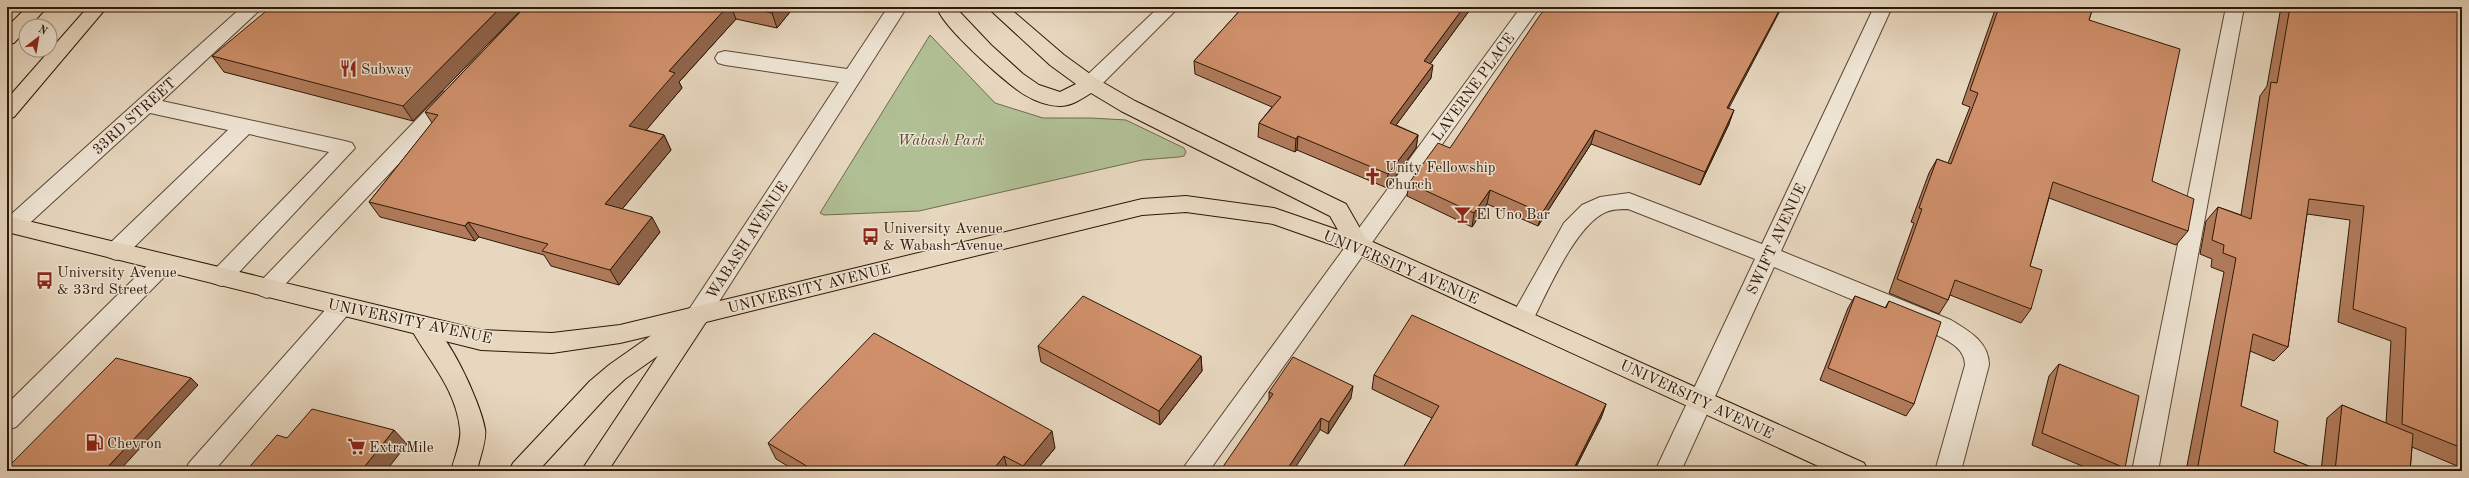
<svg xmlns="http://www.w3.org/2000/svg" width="2469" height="478" viewBox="0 0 2469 478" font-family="'Old Standard TT',serif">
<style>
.green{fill:#b1bf95;stroke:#706b4e}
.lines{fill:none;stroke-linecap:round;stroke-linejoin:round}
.minor-casing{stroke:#5c4734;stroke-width:2}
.major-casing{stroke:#2e1706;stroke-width:2}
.highway-casing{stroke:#2e1706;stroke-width:2}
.minor{fill:#efe5d5;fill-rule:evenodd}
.major{fill:#e7d7bf;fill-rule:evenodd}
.highway{fill:#e7d7bf;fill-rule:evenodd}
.wall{fill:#b17b5b;stroke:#2e1706}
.shaded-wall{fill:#90644a;stroke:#2e1706}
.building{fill:#ce8f6a;stroke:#2e1706}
.labels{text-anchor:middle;stroke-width:3;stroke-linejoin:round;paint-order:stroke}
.poi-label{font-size:15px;fill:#2e1706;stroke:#efe5d5;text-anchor:start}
.street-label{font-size:15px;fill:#2e1706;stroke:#efe5d5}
.park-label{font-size:15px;font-style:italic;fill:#554931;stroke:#efe5d5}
</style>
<rect width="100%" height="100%" fill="#e7d7bf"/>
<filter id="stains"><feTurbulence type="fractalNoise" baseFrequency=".005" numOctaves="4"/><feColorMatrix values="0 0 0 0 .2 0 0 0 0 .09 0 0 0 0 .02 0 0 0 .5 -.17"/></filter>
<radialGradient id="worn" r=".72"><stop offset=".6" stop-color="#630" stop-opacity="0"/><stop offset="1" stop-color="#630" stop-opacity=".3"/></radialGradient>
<path class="green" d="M930,35L995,103L1043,118H1091L1126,120L1184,148L1186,152L1184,156L1179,157L1142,160L919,211L824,215L820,213Z"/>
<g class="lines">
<defs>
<path id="minor" d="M242,7H263L162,101L345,141L352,143L355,148L229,283L221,286L213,283L210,277L213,271L329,152L249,134L124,257L116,260L108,257L105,251L108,245L228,130L150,113L21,231L13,233L7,231V218Z
M888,7H907L706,322L698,324L690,322L686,315L690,308L839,82L725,65L718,63L715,58L718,53L725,51L847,69Z
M1159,7H1179L1097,89L1090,91L1083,89L1080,84L1083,79Z
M1521,7H1540L1209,471H1181Z
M1874,7H1892L1781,251L1951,320C1969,331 1989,342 1989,365L1961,471H1935L1965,365C1965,348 1948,341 1935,334L1774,267L1681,471H1655L1755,259L1628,209C1620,209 1613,209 1606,212C1575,225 1546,295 1530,326L1522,328L1514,326L1510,319L1564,223L1582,205L1600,197L1629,193L1762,244Z
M2226,7H2244L2158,471H2132Z
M450,90L457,92L460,97L457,102L275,295L267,298L259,295L256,289L259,283L443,92Z
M164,254L172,257L175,263L172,269L16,427L7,430V404L156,257Z
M342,297L350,300L353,306L350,312L214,471H185L189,463L334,300Z"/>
<path id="major" d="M937,7H955L991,45L1023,74L1039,85L1060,92L1076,84L1050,65L987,7H1008L1064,55L1097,79L1135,101L1346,204L1366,239L1864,463L1868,471H1829L1350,251L1273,224L1186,212L1142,215L706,322L608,471H581L675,330L620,343L552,353L481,350L7,232V216L481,330L552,333L620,325L1142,199L1186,196L1274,208L1338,230L1330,216L1121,111L1091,93C1082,99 1071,106 1060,106C1048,106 1035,101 1025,95C1007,84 941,26 937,7Z"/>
<path id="highway" d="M27,7H47L30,26H26V30L14,43L7,44V27Z
M88,7H107L14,117L7,119V99Z
M698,306L706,308L710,315L706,322L625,379L608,395L538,471H509L513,463L590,381L609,365L690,308Z
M421,316C445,324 481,403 485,429C487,441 479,459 477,471H451C454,459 462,441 460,429C456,388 427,359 409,325L413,318Z"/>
</defs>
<use href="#minor" class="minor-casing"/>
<use href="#major" class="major-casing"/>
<use href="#highway" class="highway-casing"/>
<use href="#minor" class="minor"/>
<use href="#major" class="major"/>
<use href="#highway" class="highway"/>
</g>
<path class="wall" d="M524,7L413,121L224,72L212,56Z
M525,7H794L777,28L736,19L679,82L682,88L646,130L664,135L671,150L622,209L660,232L619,285L551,266L544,255L479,237L475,241L380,217L369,202L432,123L425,112Z
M1243,7H1472L1430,64L1431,78L1396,125L1418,135L1416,148L1387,188L1297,150L1295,152L1258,137L1259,123L1272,107L1195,74L1194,61Z
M1996,7H2093L2089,20L2152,181L2188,231L2176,245L2049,198L2030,266L2031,309L2021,323L1950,295L1948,300L1939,314L1889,293L1914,223L1911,222L1929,173L1937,159L1948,163L1970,107L1962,104Z
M2281,7H2462V468L2412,447L2410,471H2321L2327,418L2342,405L2386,423L2391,341L2338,322L2350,220L2307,214L2288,347L2274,361L2250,351L2241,406L2274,452L2321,471H2186L2224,272L2211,267L2212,259L2200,254L2206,221L2218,207L2241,215L2260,96L2267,86Z
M1729,108V124L1700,185L1591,144L1538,226L1487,204L1472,227L1407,196L1409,183L1450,148Z
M1855,296L1885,308L1889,301L1914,404L1906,416L1820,380L1848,308Z
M1038,346L1201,356L1202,371L1160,425L1041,362Z
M2059,364L2125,468L2122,471H2094L2032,445L2049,376Z
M1374,375L1606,404L1601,418L1574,471H1403L1404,466L1432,418L1372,389Z
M1269,392L1351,398L1328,434L1269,401Z
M768,443L1055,448L1036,471H796L776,459Z"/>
<path class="shaded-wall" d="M501,7H524L413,121L403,106Z
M727,7H731L736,19L679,82L682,88L637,141L629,126L669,71Z
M777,7H794L777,28L772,13Z
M1464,7H1472L1422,75L1424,61Z
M1781,7H1782L1722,121L1727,108Z
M1433,65L1431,78L1388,136L1390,123Z
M1734,110L1729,124L1700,185L1705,172Z
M1595,130L1591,144L1538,226L1542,213Z
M664,135L671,150L614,219L605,204Z
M1418,135L1416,148L1387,188L1388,174Z
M1298,136L1297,150L1295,152L1296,139Z
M1490,190L1487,204L1472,227L1474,213Z
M652,217L660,232L619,285L610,270Z
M468,222L479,237L475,241L465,226Z
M1201,356L1202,371L1160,425L1159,411Z
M191,378L198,385L119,471H104Z
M1353,386L1351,398L1328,434L1329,422Z
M1606,404L1601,418L1574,471H1573Z
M1321,418L1320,430L1293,471H1286Z
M394,430L407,444L386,471H361Z
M1052,431L1055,448L1036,471H1024L1023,466Z
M1004,456L1008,471H992Z"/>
<path class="building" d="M271,7H501L403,106L212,56Z
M525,7H727L669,71L675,73L629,126L664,135L605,204L652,217L610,270L542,251L548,244L468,222L465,226L369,202L438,115L425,112Z
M745,7H777L772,13Z
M1243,7H1464L1424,61L1433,65L1390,123L1418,135L1388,174L1298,136L1296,139L1259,123L1281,97L1194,61Z
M1547,7H1781L1727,108L1734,110L1705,172L1595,130L1542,213L1490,190L1474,213L1409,183L1438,143L1450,148L1540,15Z
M1999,7H2093L2089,20L2180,49L2152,181L2194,199L2188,231L2053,182L2030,266L2042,270L2031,309L1955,280L1948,300L1897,279L1922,209L1919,208L1937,159L1951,164L1978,93L1970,90Z
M2290,7H2462V448L2402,424L2406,328L2353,309L2364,206L2309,199L2288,347L2253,334L2241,406L2278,421L2274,452L2321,471H2197L2236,258L2223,253L2224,245L2212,240L2218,207L2251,219L2271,82L2277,83Z
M1083,296L1201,356L1159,411L1038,346Z
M1855,296L1886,308L1889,301L1941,322L1914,404L1828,368Z
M1412,315L1606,404L1573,470L1564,466L1562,471H1414L1404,466L1439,406L1374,375Z
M874,333L1052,431L1023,466L1004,456L992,471H815L768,443Z
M1293,357L1353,386L1329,422L1321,418L1286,471H1220L1273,394L1269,392Z
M116,358L191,378L104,471H7V468Z
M2059,364L2139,396L2125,468L2042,433Z
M2342,405L2413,434L2410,471H2335Z
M312,409L394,430L361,471H246L277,435L287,438Z"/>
<defs>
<symbol id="restaurant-bare" viewBox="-9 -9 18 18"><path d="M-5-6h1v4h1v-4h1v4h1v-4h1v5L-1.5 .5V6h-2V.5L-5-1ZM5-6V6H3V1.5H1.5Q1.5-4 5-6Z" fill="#8f2418" stroke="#efe5d5" stroke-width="2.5" paint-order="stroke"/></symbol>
<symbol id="church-bare" viewBox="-9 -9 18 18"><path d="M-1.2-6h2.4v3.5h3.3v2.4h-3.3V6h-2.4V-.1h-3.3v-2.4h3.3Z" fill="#8f2418" stroke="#efe5d5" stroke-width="2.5" paint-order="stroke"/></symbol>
<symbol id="bar-bare" viewBox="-9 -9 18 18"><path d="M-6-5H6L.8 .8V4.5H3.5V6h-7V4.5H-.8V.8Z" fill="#8f2418" stroke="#efe5d5" stroke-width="2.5" paint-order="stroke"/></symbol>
<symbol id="bus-bare" viewBox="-9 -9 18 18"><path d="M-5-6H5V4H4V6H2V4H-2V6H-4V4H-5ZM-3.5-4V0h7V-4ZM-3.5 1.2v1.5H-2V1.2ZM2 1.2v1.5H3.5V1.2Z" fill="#8f2418" stroke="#efe5d5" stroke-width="2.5" paint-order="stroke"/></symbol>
<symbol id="fuel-bare" viewBox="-9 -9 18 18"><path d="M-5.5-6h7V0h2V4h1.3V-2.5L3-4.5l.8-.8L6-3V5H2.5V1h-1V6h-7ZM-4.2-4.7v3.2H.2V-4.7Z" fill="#8f2418" stroke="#efe5d5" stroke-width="2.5" paint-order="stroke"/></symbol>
<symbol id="supermarket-bare" viewBox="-9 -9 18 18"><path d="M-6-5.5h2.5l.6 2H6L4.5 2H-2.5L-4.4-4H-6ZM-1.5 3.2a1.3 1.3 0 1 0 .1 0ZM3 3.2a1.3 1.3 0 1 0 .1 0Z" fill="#8f2418" stroke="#efe5d5" stroke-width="2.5" paint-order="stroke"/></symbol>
</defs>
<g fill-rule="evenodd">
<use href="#restaurant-bare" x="336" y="56" width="25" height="25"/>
<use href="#church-bare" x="1360" y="164" width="25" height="25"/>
<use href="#bar-bare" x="1450" y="202" width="25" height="25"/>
<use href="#bus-bare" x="858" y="224" width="25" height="25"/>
<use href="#bus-bare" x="32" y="268" width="25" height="25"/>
<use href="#fuel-bare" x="82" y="430" width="25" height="25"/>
<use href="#supermarket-bare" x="344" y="434" width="25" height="25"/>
</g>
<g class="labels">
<g class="poi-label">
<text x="361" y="74">Subway</text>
<text x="1385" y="172">Unity Fellowship<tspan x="1385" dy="17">Church</tspan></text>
<text x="1476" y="219">El Uno Bar</text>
<text x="883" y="233">University Avenue<tspan x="883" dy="17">&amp; Wabash Avenue</tspan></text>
<text x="57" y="277">University Avenue<tspan x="57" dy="17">&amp; 33rd Street</tspan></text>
<text x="107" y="448">Chevron</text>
<text x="369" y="452">ExtraMile</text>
</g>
<g class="street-label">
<text transform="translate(1473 87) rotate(-54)" y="5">LAVERNE PLACE</text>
<text transform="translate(134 116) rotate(-42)" y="5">33RD STREET</text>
<text transform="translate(1776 239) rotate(-65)" y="5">SWIFT AVENUE</text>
<text transform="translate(747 240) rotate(-57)" y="5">WABASH AVENUE</text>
<text transform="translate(1401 267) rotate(23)" y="5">UNIVERSITY AVENUE</text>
<text transform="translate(809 288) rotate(-14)" y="5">UNIVERSITY AVENUE</text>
<text transform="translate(410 321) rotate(12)" y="5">UNIVERSITY AVENUE</text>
<text transform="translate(1697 399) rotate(25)" y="5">UNIVERSITY AVENUE</text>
</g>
<g class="park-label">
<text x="941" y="145">Wabash Park</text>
</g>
</g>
<rect width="2469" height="478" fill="none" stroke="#e7d7bf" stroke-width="24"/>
<rect x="8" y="8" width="2453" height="462" fill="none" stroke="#2e1706" stroke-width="2"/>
<rect x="12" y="12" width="2445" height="454" fill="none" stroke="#2e1706"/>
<g transform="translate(38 38) rotate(31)"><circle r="19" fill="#efe5d5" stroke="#a29382"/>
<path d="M0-3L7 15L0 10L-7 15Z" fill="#8f2418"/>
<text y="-6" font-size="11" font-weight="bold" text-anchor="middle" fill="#2e1706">N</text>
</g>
<rect width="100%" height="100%" filter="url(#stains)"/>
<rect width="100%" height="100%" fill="url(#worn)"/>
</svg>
